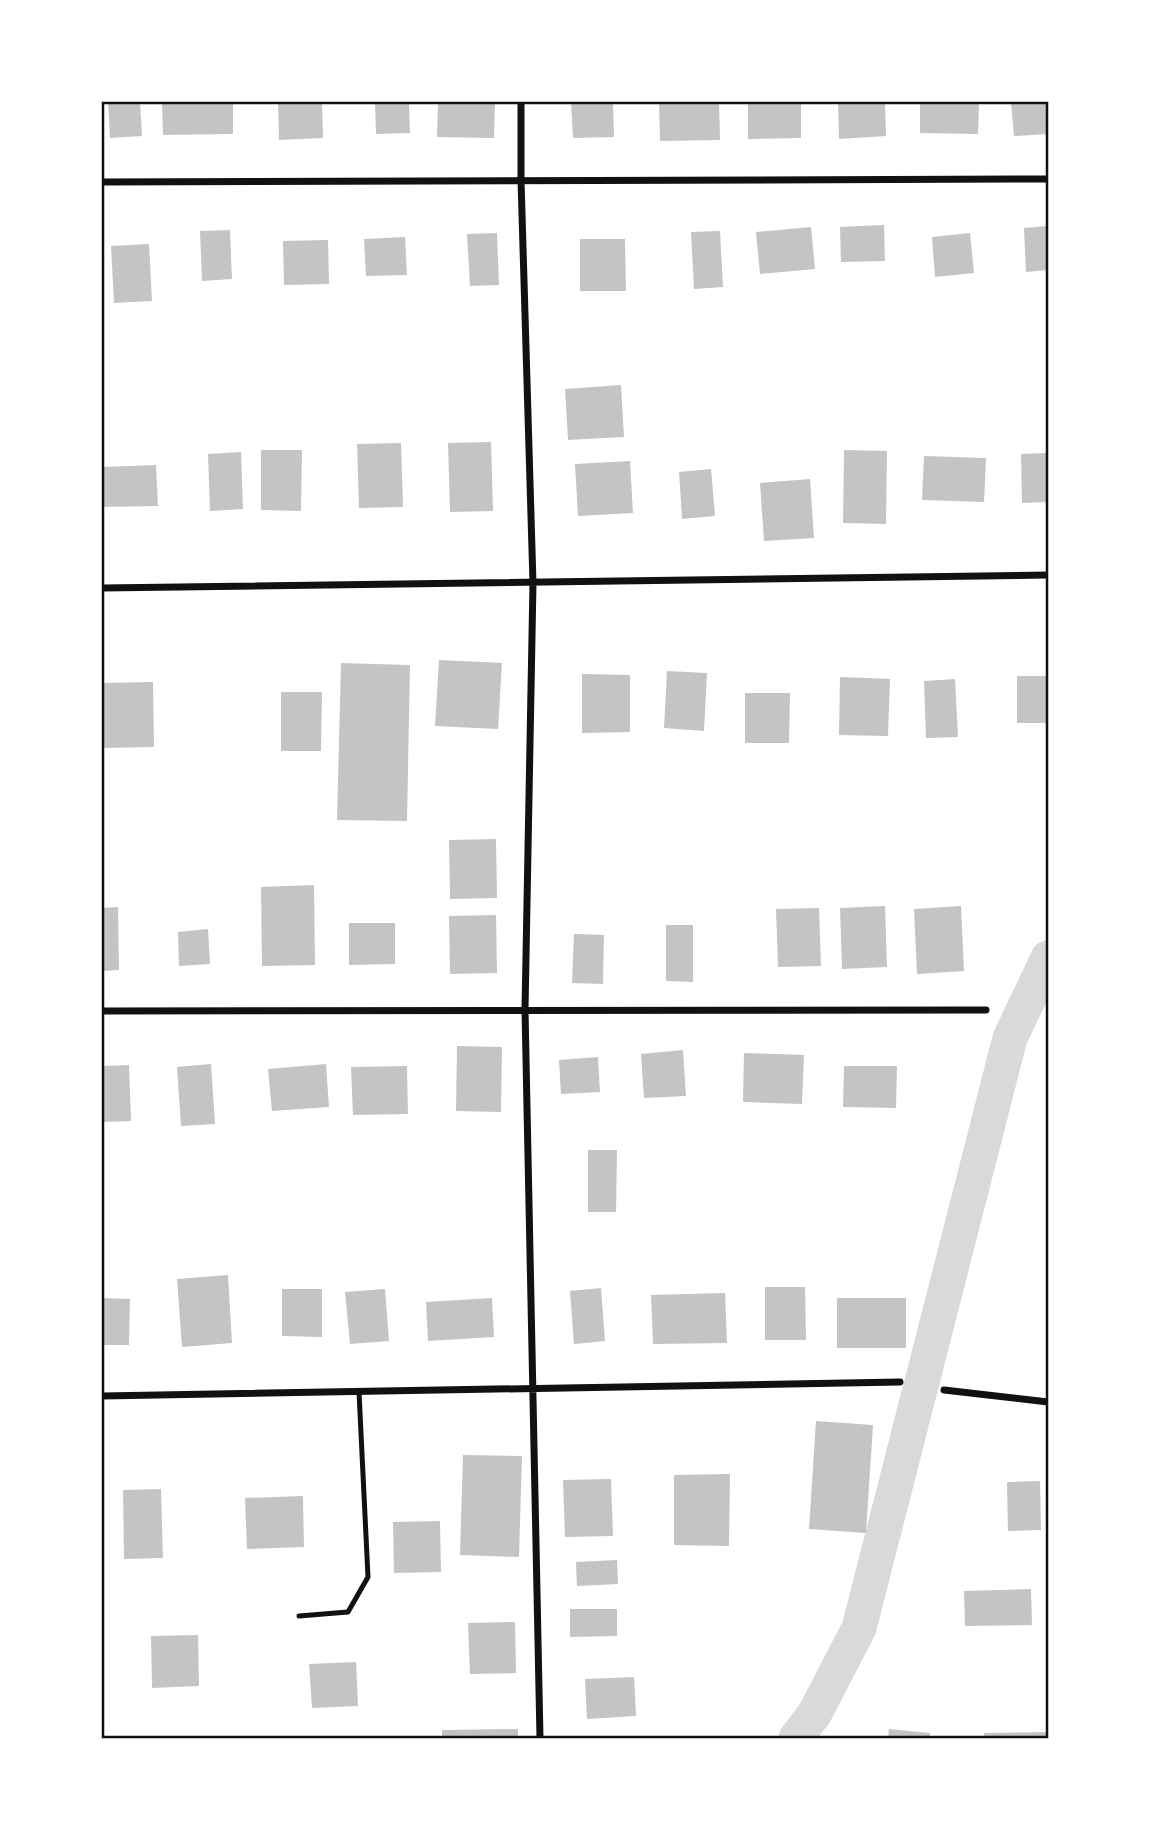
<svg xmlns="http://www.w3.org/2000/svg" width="1150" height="1840" viewBox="0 0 1150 1840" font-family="'Nunito Sans',sans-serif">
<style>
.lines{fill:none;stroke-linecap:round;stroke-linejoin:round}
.canal{stroke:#d9d9d9;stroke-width:35}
.building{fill:#c4c4c4}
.service{stroke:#111;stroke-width:5}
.minor{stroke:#111;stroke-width:7}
.neatline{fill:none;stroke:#111;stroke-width:2.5}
</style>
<rect width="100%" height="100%" fill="#fff"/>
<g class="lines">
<path class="canal" d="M796,1738L815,1713L859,1628L1010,1038L1048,958"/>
</g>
<path class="building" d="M108,102H140L142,136L110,138Z
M162,102H233V134L163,135Z
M278,102H322L323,138L279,140Z
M375,102H409L410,133L376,134Z
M438,102H495L494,138L437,137Z
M571,102H613L614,137L573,138Z
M659,102H719L720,140L660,141Z
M748,102H801V138L748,139Z
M838,102H885L886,136L839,139Z
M920,102H979L978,134L920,133Z
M1011,102H1048V134L1014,136Z
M884,225L885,261L841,262L840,227Z
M1048,226V270L1026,272L1024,228Z
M811,227L815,269L760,274L756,232Z
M230,230L232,279L202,281L200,231Z
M720,231L723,287L694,289L691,232Z
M497,233L499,285L470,286L467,234Z
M970,233L974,273L935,277L932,237Z
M405,237L407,275L366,276L364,239Z
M580,239H625L626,291H580Z
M328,240L329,284L284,285L283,241Z
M149,244L152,301L114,303L111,246Z
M621,385L624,437L568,440L565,389Z
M491,442L493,511L450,512L448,443Z
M401,443L403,507L359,508L357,444Z
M261,450H302L301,511L261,510Z
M844,450L887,451L886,524L843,523Z
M241,452L243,509L210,511L208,454Z
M1048,453V502L1022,503L1021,454Z
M924,456L986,458L984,502L922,500Z
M630,461L633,513L578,516L575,464Z
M156,465L158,506L102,507V467Z
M711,469L715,516L682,519L679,472Z
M810,479L814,538L764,541L760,483Z
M439,660L502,663L498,729L435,726Z
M341,663L410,665L407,821L337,820Z
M667,671L707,673L704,731L664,728Z
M582,674L630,675V732L582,733Z
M1017,676H1048V723H1017Z
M840,677L890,679L888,736L839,735Z
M955,679L958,737L926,738L924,681Z
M153,682L154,747L104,748L103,683Z
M281,692H322L321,751H281Z
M745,693H790L789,743H745Z
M496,839L497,898L450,899L449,840Z
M314,885L315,965L262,966L261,887Z
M885,906L887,967L842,969L840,908Z
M961,906L964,971L917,974L914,909Z
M118,907L119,970L102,971V908Z
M819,908L821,966L778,967L776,909Z
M496,915L497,973L450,974L449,916Z
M349,923H395V964L349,965Z
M666,925H693V982L666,981Z
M208,929L210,964L179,966L178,932Z
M574,934L604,935L603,984L572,983Z
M457,1046L502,1047L501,1112L456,1111Z
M683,1050L686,1096L644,1098L641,1054Z
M744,1053L804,1055L802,1104L743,1102Z
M598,1057L600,1092L561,1094L559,1060Z
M211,1064L215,1124L181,1126L177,1067Z
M326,1064L329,1107L272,1111L268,1069Z
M129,1065L131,1121L102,1122V1066Z
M407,1066L408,1114L353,1115L351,1067Z
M844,1066H897L896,1108L843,1107Z
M588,1150H617L616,1212H588Z
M228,1275L232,1343L182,1347L177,1279Z
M765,1287H805L806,1340H765Z
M601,1288L605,1341L574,1344L570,1291Z
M282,1289H322V1337L282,1336Z
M385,1289L389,1341L350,1344L345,1292Z
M725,1293L727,1343L653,1344L651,1295Z
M102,1298L130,1299L129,1345H102Z
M492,1298L494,1337L428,1341L426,1302Z
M837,1298H906V1348H837Z
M816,1421L873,1425L866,1533L809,1529Z
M463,1455L522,1456L519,1557L460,1555Z
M730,1474L729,1546L674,1545V1475Z
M611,1479L613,1536L565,1537L563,1480Z
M1040,1481L1041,1530L1008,1531L1007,1482Z
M161,1489L163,1558L124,1559L123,1490Z
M303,1496L304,1547L247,1549L245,1498Z
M440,1521L441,1572L394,1573L393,1522Z
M617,1560L618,1584L577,1586L576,1562Z
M1031,1589L1032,1625L965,1626L964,1591Z
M570,1609H617V1636L570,1637Z
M515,1622L516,1673L470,1674L468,1623Z
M198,1635L199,1686L152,1688L151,1636Z
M356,1662L358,1706L312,1708L309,1664Z
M634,1677L636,1716L587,1719L585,1679Z
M518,1729V1738H442V1730Z
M889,1729L930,1733V1738H888Z
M1048,1732V1738H984V1733Z"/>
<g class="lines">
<path class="service" d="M299,1616L348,1612L368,1577L359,1392"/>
<path class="minor" d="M521,102V180L533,583L525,1010L540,1738
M102,182L1048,179
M102,588L1048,575
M102,1011L986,1010
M944,1390L1048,1402
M102,1396L900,1382"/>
</g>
<rect width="1150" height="1840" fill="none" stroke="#ffffff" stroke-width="206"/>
<rect x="103" y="103" width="944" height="1634" class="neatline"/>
</svg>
